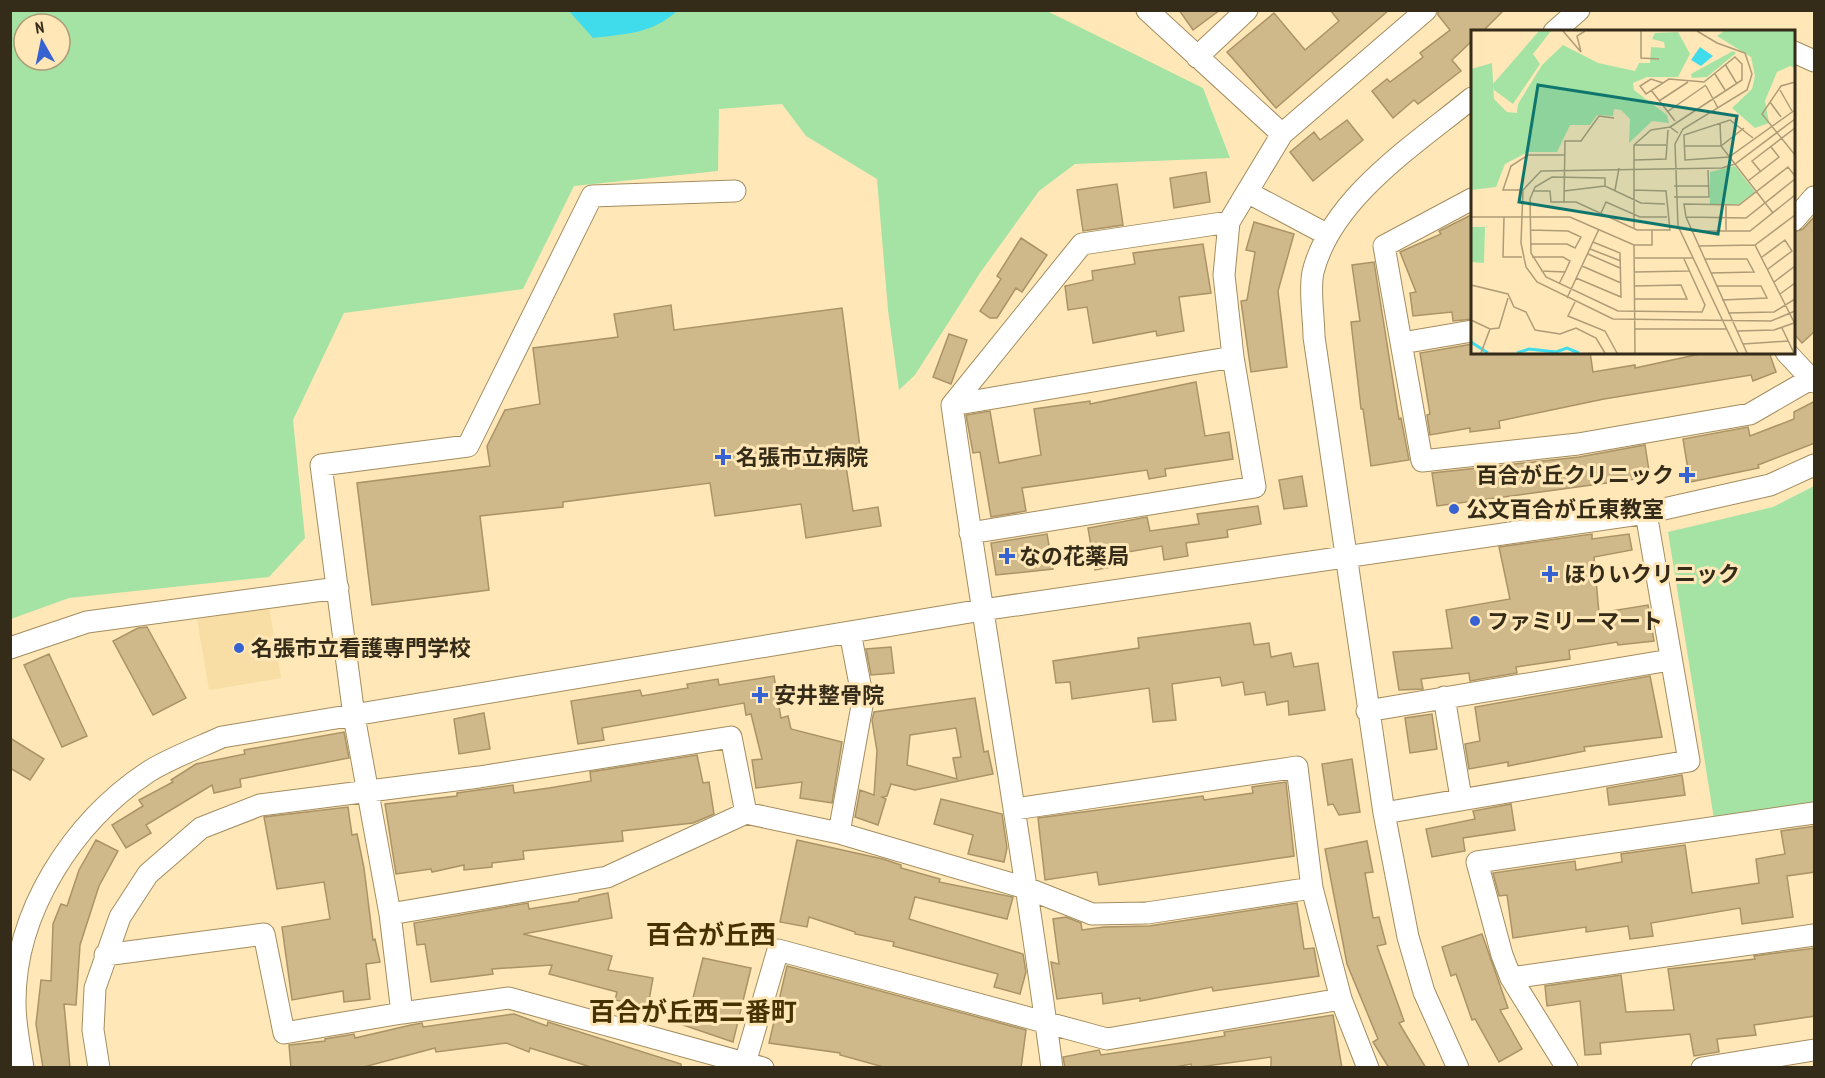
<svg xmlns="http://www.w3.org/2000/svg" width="1825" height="1078" viewBox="0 0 1825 1078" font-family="'PT Sans Narrow','Noto Sans JP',sans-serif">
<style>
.built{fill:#f8dda5}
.green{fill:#a5e3a5;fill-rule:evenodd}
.water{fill:#41dceb}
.building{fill:#cfb889;stroke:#aa9366;stroke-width:1.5;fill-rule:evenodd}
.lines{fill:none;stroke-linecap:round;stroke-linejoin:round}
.minor-casing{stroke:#a38d5f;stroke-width:23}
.minor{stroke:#fff;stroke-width:21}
.poi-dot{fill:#3662d2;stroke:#ffe7b7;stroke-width:2}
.labels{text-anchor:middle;stroke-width:6;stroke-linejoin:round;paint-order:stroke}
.poi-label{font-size:22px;font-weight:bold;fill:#342b18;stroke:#ffe7b7;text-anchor:start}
.quarter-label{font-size:26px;font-weight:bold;fill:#463201;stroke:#ffe7b7}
.inset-river{fill:none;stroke:#41dceb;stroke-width:3}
.inset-road{fill:none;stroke:#ae9c77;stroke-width:1.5}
.view{fill:#0f766e;fill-opacity:0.15;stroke:#0f766e;stroke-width:3}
.inset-edge{fill:none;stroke:#342b18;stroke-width:3}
</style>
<rect width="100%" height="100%" fill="#ffe7b7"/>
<path class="built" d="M269,607L281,678L209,690L197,619Z"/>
<path class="green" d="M11,11H1047L1203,88L1230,158L1075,164L1039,191L980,273L915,375L899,390L888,310L877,179L806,136L782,104L719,109L718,171L574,186L523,289L344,313L293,420L305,538L269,577L69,598L11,619ZM24,24H60V60H24Z
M1814,486V804L1714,819L1668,532L1773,507Z"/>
<path class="water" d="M569,11H677C652,34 625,34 593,38Z"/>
<path class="building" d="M1179,10H1220L1193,30Z
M1330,10H1389L1276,108L1227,52L1274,13L1305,50L1339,21Z
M1438,10H1504L1482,32H1473V40L1452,60L1461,71L1418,104L1414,100L1393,118L1372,91L1387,79L1390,82L1423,57L1420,53L1450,30L1438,15Z
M1347,120L1363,140L1313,181L1290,152L1314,132L1320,140Z
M1206,172L1210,202L1174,208L1170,178Z
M1117,184L1123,225L1083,231L1077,190Z
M1473,214V319L1453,321L1452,312L1413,316L1410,293L1416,292L1400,252L1441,234L1439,231Z
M1815,216V331L1802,343L1794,334V232L1803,229Z
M1254,222L1294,234L1278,291L1287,367L1251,372L1241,301L1247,300L1255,252L1246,250Z
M1021,238L1047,255L1022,292L1016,288L997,318H990L980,311L1001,279L997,276Z
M1203,244L1211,293L1179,297L1184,331L1157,336L1156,331L1093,343L1087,307L1068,310L1065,286L1093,280L1092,271L1135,264L1133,253Z
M1374,262L1399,419L1401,418L1409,460L1371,466L1363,409H1361L1351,322L1360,321L1352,265Z
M671,305L674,330L842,308L862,463L846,466L853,511L878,507L881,526L806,538L801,504L715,516L710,483L563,502V507L480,516L489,590L372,605L357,483L490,466L487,446L505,410L540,404L533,348L618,337L614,314Z
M949,334L967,340L951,384L933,377Z
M1473,344V352H1590L1593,372L1635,365V368L1709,352H1769L1776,372L1753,381L1751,375L1604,399L1499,421L1500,428L1470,432V428L1430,435L1427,415L1430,414L1420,353Z
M1196,382L1205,436L1229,432L1233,459L1165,469L1166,476L1149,479L1147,470L1022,488L1026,511L991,517L980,452L973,453L966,415L990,411L999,463L1041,455L1034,409L1090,401V404Z
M1815,401V443L1758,465L1759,468L1690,482L1683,439L1748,427L1750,436L1794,419V412Z
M1645,445L1650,477L1437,506L1432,473L1579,457Z
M1302,476L1307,506L1284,509L1279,480Z
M1258,506L1261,524L1227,530L1228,537L1186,543L1188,556L1164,560L1162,546L1122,553L1124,565L1095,570L1088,528L1147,517L1150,531L1199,524L1197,514Z
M1047,534L1053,569L996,575L991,543Z
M1592,534V539L1629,534L1632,550L1594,557L1599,613L1648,605L1654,641L1618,645L1617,642L1569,650L1570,659L1516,667L1517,673L1470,681L1469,673L1421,679L1423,689L1399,690L1393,652L1452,648L1446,610L1510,599L1499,547Z
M1250,623L1254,645L1269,643L1271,657L1291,653L1294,667L1318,663L1325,710L1289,715L1288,701L1267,705L1265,692L1245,695L1243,682L1222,686L1220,677L1172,684L1176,720L1153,722L1149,688L1072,699L1070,682L1056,683L1053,661L1139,648L1138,638Z
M147,627L186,698L153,715L113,641L138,628Z
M891,647L894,673L871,675L866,649Z
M49,654L87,736L62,747L24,665Z
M774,676L781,718L788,716L791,729L842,742L832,803L800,798L802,782L756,788L752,760L762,759L751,714L746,715L744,703L602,728L604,740L578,744L571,701L640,690L642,696L688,688L687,684L718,679L719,685Z
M1650,676L1662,737L1584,747L1585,751L1508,766V762L1469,769L1465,744L1480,741L1475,707Z
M975,698L984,752L988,751L993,774L915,790L891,784L887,796L882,797L886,799L878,825L855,817L860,790L874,795L877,751L872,720L874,712ZM956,728L961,757L953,758L957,779L907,765L910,735Z
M484,713L490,749L459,754L454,719Z
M1432,714L1437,749L1410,753L1405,718Z
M344,732L349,758L240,779L241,787L214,793L212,785L146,825L151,833L126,848L112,825L143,806L139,800L173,782L171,780L196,764L245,754L244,750Z
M10,738L44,759L30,780L10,768Z
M697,755L703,783L709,782L714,814L693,823L622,831L623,841L523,851L524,859L492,863V867L464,870V865L432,872L431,869L396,874L385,804L457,796V793L513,785L514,793L549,788L591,781L590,772Z
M1352,759L1360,812L1339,815L1333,804L1328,805L1322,764Z
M1682,775L1685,795L1609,805L1607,788Z
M1286,782L1294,856L1099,885L1097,872L1045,880L1038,818L1203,796L1204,800L1253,793L1252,787Z
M941,799L1002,814L1007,848L1004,862L968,854L973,835L934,824Z
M1511,804L1515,830L1463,838L1465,851L1432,857L1426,829L1475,819L1473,811Z
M348,807L352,835L357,834L364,868L373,940L375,939L380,962L366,964L370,999L344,1002L343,991L292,1000L282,927L330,919L324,882L277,889L264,817Z
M1815,826V872L1787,876L1793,917L1742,924L1740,908L1651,923L1653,936L1630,939L1628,926L1586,932V927L1513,938L1507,895L1499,896L1493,873L1575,861L1576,870L1622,862L1621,854L1685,845L1692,893L1759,883L1756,859L1785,854L1781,831Z
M96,840L118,851L99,886L80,945L76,1005L64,1004L70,1068H43L36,1024L41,980L51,981L53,924L61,904L67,906L79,870Z
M797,840L883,859L901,865V868L940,879L939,882L1013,897L1007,919L915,897L909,919L1023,954L1026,972L1020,994L994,987L998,974L893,946L894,942L855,934V932L809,917L807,927L780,922Z
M1367,841L1373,872L1365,873L1373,918L1379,917L1386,944L1377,946L1404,1021L1399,1023L1426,1068H1389L1373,1042L1378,1039L1347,964L1325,849Z
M608,893L612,918L523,934L612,956L608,970L653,978L648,1006L615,1000L617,992L549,974L552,965L492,969L493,974L431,982L425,944L417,945L414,923L528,903L529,909L579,901V899Z
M1297,903L1304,949L1314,948L1319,976L1213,991L1212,987L1140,1001V998L1103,1004L1102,993L1057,999L1051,962L1059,964L1053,919L1066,917L1081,923L1082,930L1104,927L1149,926Z
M1482,934L1508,1008L1500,1010L1522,1049L1499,1062L1475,1019L1472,1020L1456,974L1451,976L1442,947Z
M1815,948V1016L1754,1025L1756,1035L1717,1039L1719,1052L1694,1056L1690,1034L1600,1043L1601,1054L1585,1055L1580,1001L1547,1006L1545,986L1621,975L1626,1012L1674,1010L1668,969L1755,959L1754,956Z
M703,958L751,968L733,1042L683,1025L690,1001L692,1002Z
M787,966L1026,1030L1021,1068H887L840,1055V1053L769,1043Z
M514,1014L547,1026L548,1022L681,1064V1068H594L530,1048L529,1052L506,1043L436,1052L435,1048L360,1068H291L289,1045L325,1041V1039L354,1034L355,1038L411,1025L422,1023L423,1027Z
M1333,1015L1342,1068H1271V1057L1192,1068L1191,1064L1170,1068H1065L1063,1057L1099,1050L1101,1055L1181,1043L1225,1036L1224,1032Z"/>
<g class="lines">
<defs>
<path id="minor" d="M1147,10L1282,134
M1554,32L1579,10
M1794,52L1814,61
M1197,57L1247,10
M735,191L592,196L468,446L321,465L354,716L390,914L402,1013L509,998L763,1068
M1247,192L1282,134L1426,10
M1472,199L1384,246L1422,461L1578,444L1750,414L1814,377
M1794,220L1814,197
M1402,343L1472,331
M1786,352L1814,382
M952,405L1233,357
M970,533L1255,487L1233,357L1224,275L1229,222L1247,192L1328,235
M10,648L87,622L338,588
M1444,697L1461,798
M1367,711L1670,660
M1015,809L1297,767L1312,888L1341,999L1368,1068
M1384,813L1689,761L1646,513
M839,833L863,700L850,632
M390,914L607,877L746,813L839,833L1029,889L1092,914L1147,913L1312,888
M105,955L264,934L284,1033L402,1013
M1511,978L1814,935
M745,1063L778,950L1107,1039L1341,999
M23,1068C20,1047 15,1025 15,1004C14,912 73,822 148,772C170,758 198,748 222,737L982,610L1646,513L1770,485L1814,465
M99,1068L93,1030L95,988L120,917L148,874L201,828L260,805L479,777L731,737L746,813
M1052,1068C1023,846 983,627 952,405L1082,244L1229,222
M1458,1068L1424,992L1408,937L1384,813L1314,337C1314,317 1309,291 1313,272C1332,197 1416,144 1472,98
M1567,1068L1511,978L1502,955L1477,862L1814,813
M1702,1068L1814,1050"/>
</defs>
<use href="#minor" class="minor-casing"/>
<use href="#minor" class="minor"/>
</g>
<g class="poi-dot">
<path d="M720 448h6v6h6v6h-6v6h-6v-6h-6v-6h6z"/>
<path d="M1684 466h6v6h6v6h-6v6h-6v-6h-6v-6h6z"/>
<circle cx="1454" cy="509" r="6"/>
<path d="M1004 547h6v6h6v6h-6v6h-6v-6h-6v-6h6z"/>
<path d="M1547 565h6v6h6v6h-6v6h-6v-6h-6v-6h6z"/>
<circle cx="1475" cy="621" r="6"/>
<circle cx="239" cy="648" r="6"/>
<path d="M757 686h6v6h6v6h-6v6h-6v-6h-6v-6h6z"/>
</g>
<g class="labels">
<g class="poi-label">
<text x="736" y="465">名張市立病院</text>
<text x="1674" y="483" text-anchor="end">百合が丘クリニック</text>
<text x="1466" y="517">公文百合が丘東教室</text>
<text x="1019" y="564">なの花薬局</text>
<text x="1564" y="582">ほりいクリニック</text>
<text x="1487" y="629">ファミリーマート</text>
<text x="251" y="656">名張市立看護専門学校</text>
<text x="774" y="703">安井整骨院</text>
</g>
<g class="quarter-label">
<text x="711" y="944">百合が丘西</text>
<text x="693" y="1021">百合が丘西二番町</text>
</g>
</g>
<g transform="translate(1471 30)">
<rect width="324" height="324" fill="#ffe7b7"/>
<path d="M68,1H80L62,24L69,34L42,74L23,60L22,54ZM253,1H324V38L319,36L306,42L294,71L298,93L284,98L261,78L281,59L284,46L280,27L246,6ZM207,2L219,24L207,47H176L162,53L163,60L196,85L198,93L181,91L158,113L159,89L150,80L143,79L142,86L126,85L119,95H99L86,122H57L34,134L25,157L0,160V39L21,33L23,69L36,82L46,83L47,74L71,35L92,15L127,33L164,41L168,33H179L180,17L194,18L193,12L181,9L184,3ZM262,21L265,23L236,47L221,48L220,44ZM264,136L284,162L268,174H239V142ZM0,197H14L13,233L0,232Z" fill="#a5e3a5"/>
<path d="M229,17L242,26L230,36L220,30Z" fill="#41dceb"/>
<path class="inset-river" d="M0,312L17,323M46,323L58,319L85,322L96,318L108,323"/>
<path class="inset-road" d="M92,1L110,22M170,1V28L188,29M226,1L246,13L274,23L281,44L276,60L212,99L204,114L207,196L267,323M110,22L106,6L114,1M254,34L266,54M244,44L254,60M324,52L310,56L291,84L324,125M192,53L180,49L169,56L175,64L198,49L233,52L264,27L271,34V50L199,97M235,56L247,78M180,60L204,91M309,60L321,81M188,71L217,52M299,72L310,87M196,82L235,55M143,88L128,86L110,111H94L93,172H105L166,200H199L195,161L163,160M324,89L264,134L251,138L70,141L52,160L50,213L55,237L66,252L142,289L300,291L324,281M249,93L250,116L302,183M282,108L259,90L213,105L214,130L258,127L324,80M164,115H195M214,116H250L273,98M163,130L195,129L197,100M290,142L281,131L324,98M277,151L308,127L300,117M134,156V148L81,147L64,157L59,169L60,223L75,247L147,281L231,282L234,275L213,229M203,156H237M52,160H32L40,136L57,125H93M144,160L148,138M62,161H79L80,172H93M93,161L134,156L170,173L194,174M203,167H238L237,140M255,175V200M130,183L135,172L169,187H196M0,187H99L163,215H181V200M33,187L32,227H51M215,187L275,188L324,149M163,198V115L180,100L199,97L207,103M220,201H279L324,165M59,214H96L104,218L110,207L97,201L59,200M163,215L164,323M284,215L324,294M227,216L284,215L324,185M119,219L150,231M117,224L149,238M61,227H92L99,231L94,242M291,227L314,210L321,221L297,239M164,228H222M233,229H276L283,242L240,243M111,236L150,253M70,241L94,242L88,254M163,242L218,241M105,248L150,267L149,223L122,212M303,252L324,236M0,255L37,264L43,277L55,282L64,300L89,304L105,298L125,308L134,323M245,256H290L296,268L251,270M309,264L324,253M96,268L128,199M163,269H216L210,255L163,256M104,272L97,286L134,301L146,323M257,283L303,282L324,269M0,290L19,299L28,298L37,268M311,298L323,323M164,299H255M266,301L303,300L323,293M272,314L317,311M10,323L19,299M276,323L215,187L213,174L268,175L317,137L324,146"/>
<path class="view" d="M67,55L266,86L247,204L48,172Z"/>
<rect width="324" height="324" class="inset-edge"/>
</g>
<rect width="1825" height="1078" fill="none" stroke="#342b18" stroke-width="24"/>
<g transform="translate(42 42) rotate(351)"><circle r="28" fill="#ffe7b7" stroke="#ae9c77" stroke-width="1.5"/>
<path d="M0-4.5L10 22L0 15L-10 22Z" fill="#3662d2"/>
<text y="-9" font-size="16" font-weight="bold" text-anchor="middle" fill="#342b18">N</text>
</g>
</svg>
